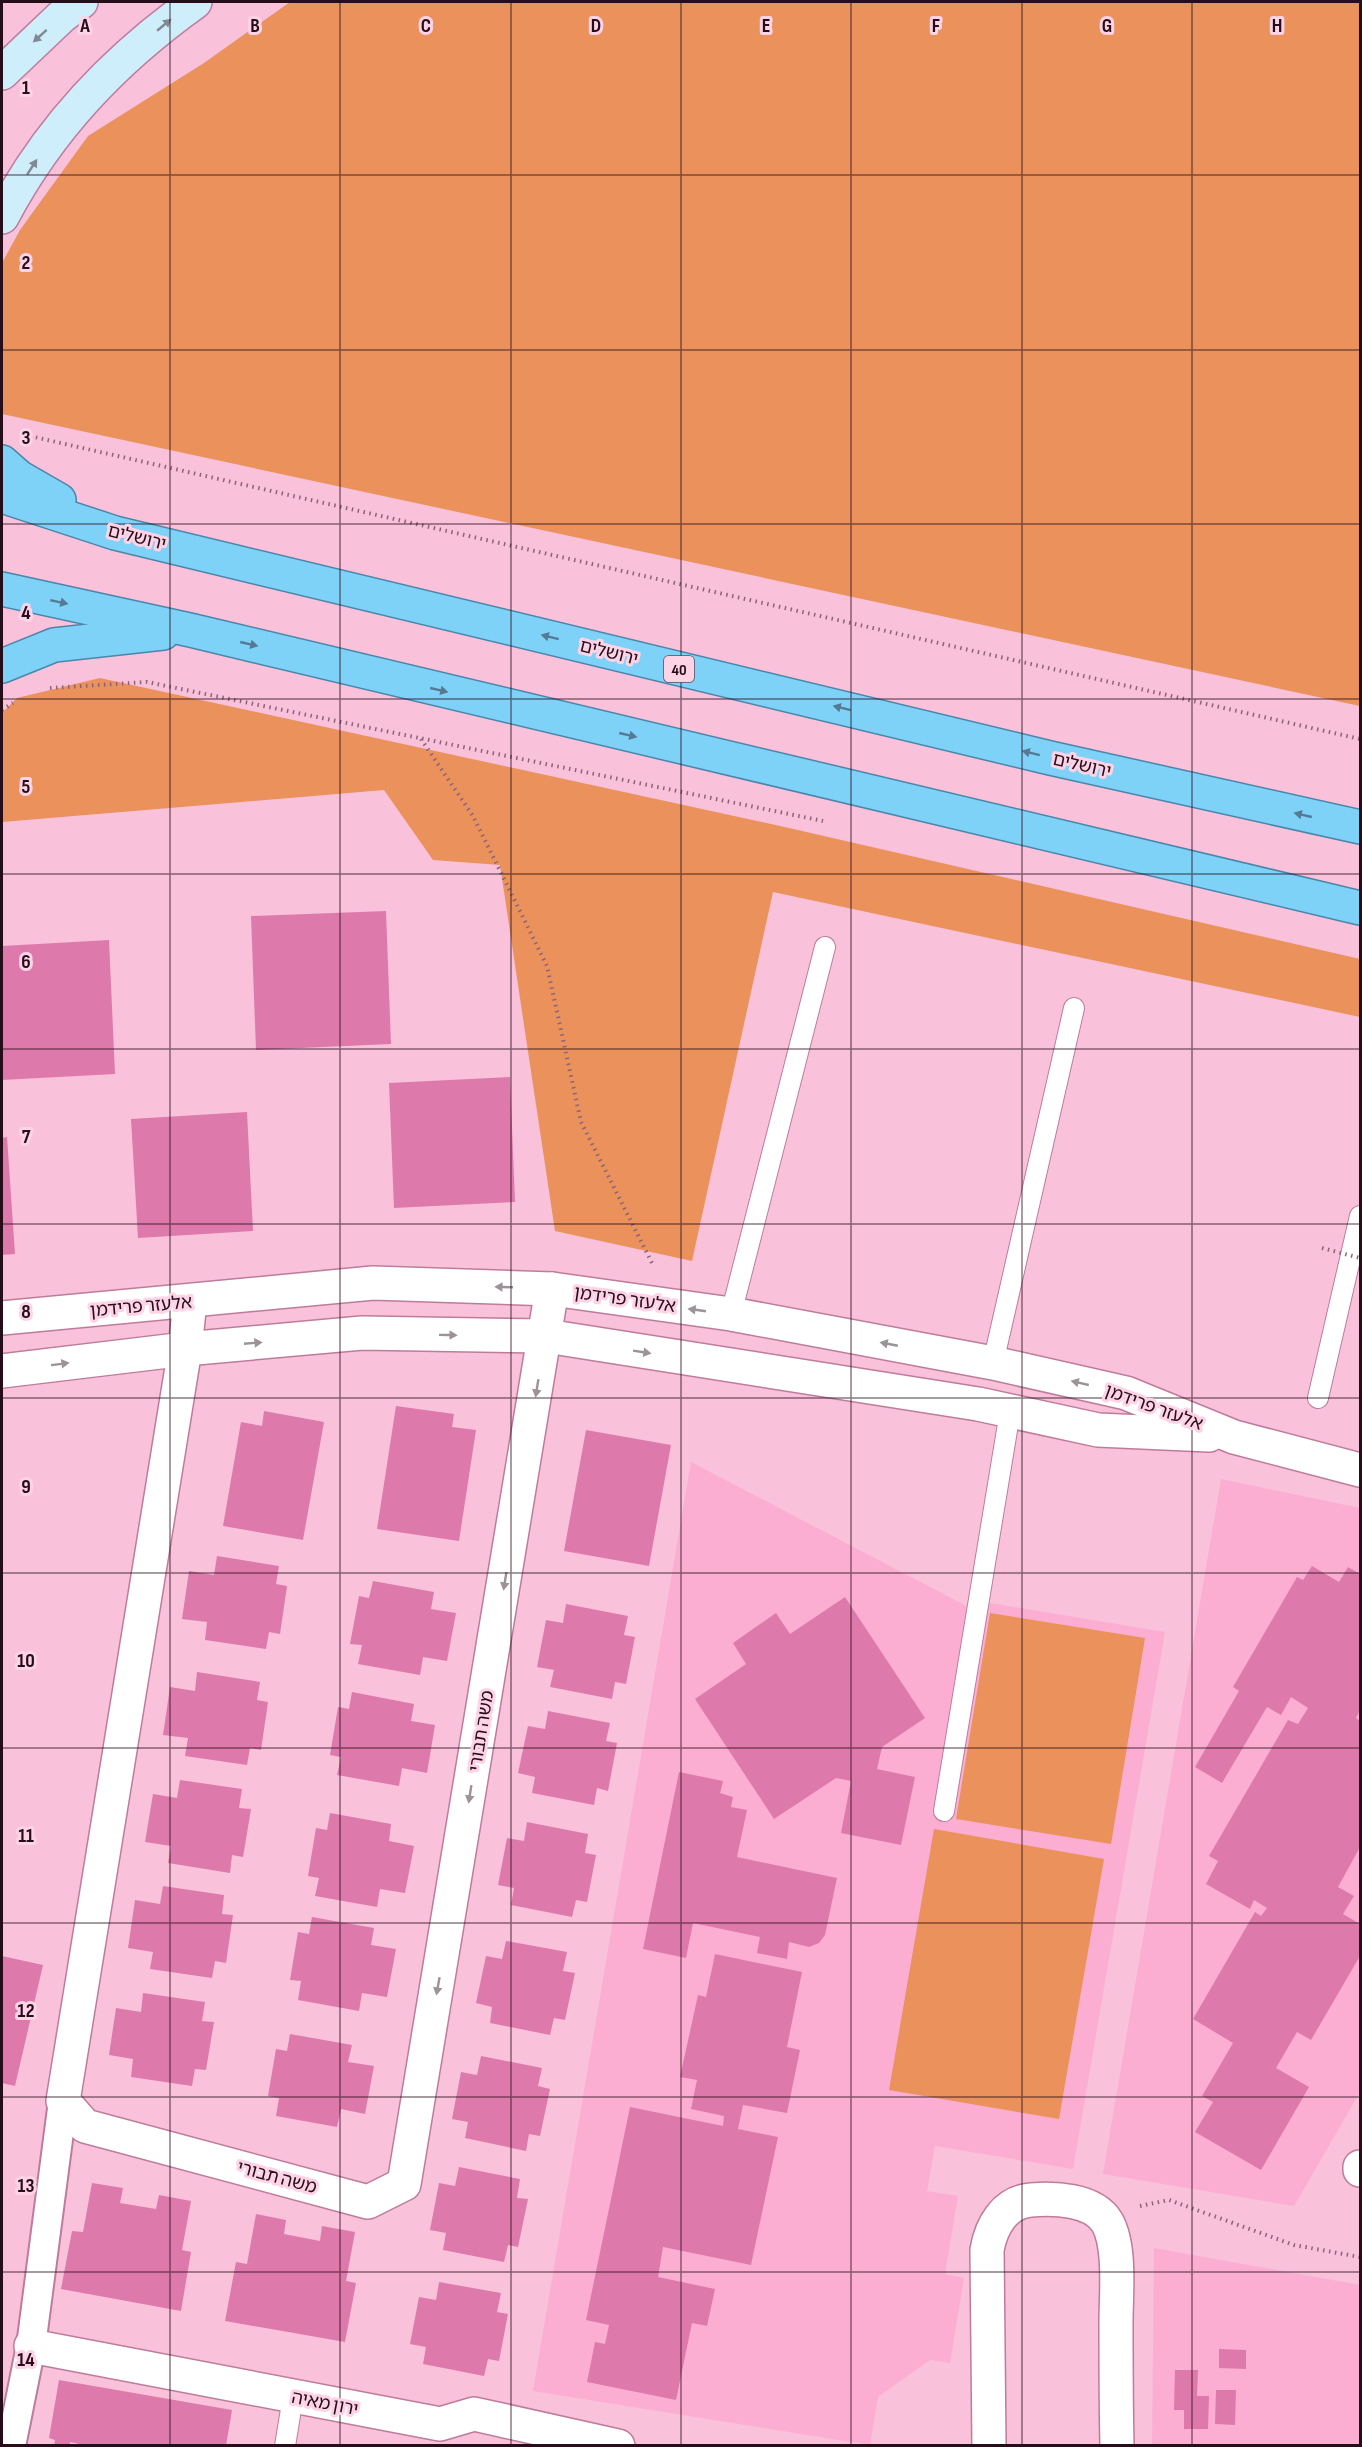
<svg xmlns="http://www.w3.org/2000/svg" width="1362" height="2447" viewBox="0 0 1362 2447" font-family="'Sofia Sans Condensed','Noto Sans Hebrew',sans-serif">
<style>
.built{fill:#fbaed2}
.green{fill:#ea915c}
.building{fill:#de7aab}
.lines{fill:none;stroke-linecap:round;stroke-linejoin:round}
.service-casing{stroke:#be7c9b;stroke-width:22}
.pedestrian-casing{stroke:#be7c9b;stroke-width:32}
.minor-casing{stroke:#be7c9b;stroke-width:36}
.tertiary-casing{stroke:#be7c9b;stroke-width:36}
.secondary-casing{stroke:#be7c9b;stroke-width:36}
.trunk-casing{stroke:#4a86a9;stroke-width:36}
.path{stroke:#8c6477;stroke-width:4;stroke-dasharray:1.5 4.5;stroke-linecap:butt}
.service{stroke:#fff;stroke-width:20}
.pedestrian{stroke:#fff;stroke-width:28}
.minor{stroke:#fff;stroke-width:33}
.tertiary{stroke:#fff;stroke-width:33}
.secondary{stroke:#cfeefc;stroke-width:33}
.trunk{stroke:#7ed2f8;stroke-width:33}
.path-bridge{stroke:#8c6477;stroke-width:4;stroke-dasharray:1.5 4.5;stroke-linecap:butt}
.oneway{fill:#828996}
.oneway2{fill:#567994}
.oneway3{fill:#9d9298}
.grid{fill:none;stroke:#250d19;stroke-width:1.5;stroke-opacity:0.55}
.labels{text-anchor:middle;stroke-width:6;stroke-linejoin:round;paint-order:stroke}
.shield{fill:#ffd3e6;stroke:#664856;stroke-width:1.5}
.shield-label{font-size:16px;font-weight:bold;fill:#250d19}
.street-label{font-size:18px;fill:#250d19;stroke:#ffd3e6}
.grid-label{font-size:20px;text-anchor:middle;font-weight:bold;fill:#250d19;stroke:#ffd3e6;stroke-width:6;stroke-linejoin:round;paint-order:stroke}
</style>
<rect width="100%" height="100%" fill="#fac1db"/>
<path class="built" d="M691,1462L976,1611L978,1601L1165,1632L1073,2169L935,2146L927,2191L958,2196L945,2274L964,2278L950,2363L930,2360L878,2397L870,2445L533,2391Z
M1221,1479L1360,1508V2092L1294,2206L1103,2174Z
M1154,2248L1360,2285V2445L1152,2446Z"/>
<path class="green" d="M290,2H1360V706L2,414V263L20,230L88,136L204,63Z
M100,678L789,828L1360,959V1017L773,892L692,1261L555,1231L500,865L433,860L384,790L2,822V713L17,698Z
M990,1613L1145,1638L1111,1844L956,1819Z
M934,1829L1104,1859L1059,2119L889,2090Z"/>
<path class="building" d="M386,911L391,1044L256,1050L251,916Z
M109,940L115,1074L2,1080V946Z
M510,1077L515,1202L394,1208L389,1083Z
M247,1112L253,1231L138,1238L131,1119Z
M7,1137L15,1254L2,1255V1138Z
M396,1406L454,1414L452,1427L476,1430L459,1541L377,1529Z
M264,1411L324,1422L303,1540L223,1526L241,1422L262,1426Z
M586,1430L671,1445L649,1566L564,1551Z
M217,1556L279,1566L276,1584L287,1586L280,1634L269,1632L266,1649L205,1640L207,1622L182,1619L189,1571L214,1575Z
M1312,1566L1339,1582L1348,1567L1360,1574V1710L1356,1718L1360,1721V1847L1338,1887L1354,1896L1343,1914L1360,1924V1956L1311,2040L1297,2032L1276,2068L1309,2087L1261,2170L1195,2132L1213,2102L1202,2096L1233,2043L1193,2019L1255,1912L1261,1916L1267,1908L1254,1900L1250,1909L1206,1884L1218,1861L1209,1856L1288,1720L1298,1724L1308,1708L1291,1697L1281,1715L1267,1707L1222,1783L1195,1767L1239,1691L1233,1687L1297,1577L1303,1580Z
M373,1581L434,1592L431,1609L456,1613L447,1661L423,1657L420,1675L358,1664L362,1645L350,1644L359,1596L369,1598Z
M845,1597L925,1718L882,1747L877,1769L915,1777L901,1845L841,1833L851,1781L836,1778L774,1819L695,1699L746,1664L733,1643L776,1613L790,1634Z
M566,1604L628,1616L624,1635L635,1637L626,1684L615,1682L612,1699L550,1687L554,1670L537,1667L546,1620L563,1623Z
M197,1672L260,1682L257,1700L268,1702L261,1750L250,1748L247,1765L185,1756L188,1738L163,1735L170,1687L195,1691Z
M352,1692L414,1704L411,1721L435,1725L427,1773L402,1768L399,1786L337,1775L341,1757L330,1755L338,1707L349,1709Z
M548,1711L610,1723L606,1741L617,1743L608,1791L597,1788L594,1805L532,1793L535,1777L518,1773L528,1726L545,1729Z
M679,1772L723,1781L720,1793L733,1797L731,1807L747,1810L737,1857L837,1878L825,1935L819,1943L809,1947L789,1942L787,1959L757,1953L760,1937L693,1923L686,1958L643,1949Z
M180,1780L242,1789L239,1808L251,1809L243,1857L232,1855L230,1873L168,1863L171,1846L145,1842L153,1794L177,1798Z
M330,1813L391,1824L389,1841L414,1846L405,1893L380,1889L377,1907L315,1896L319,1878L308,1876L316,1828L327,1830Z
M527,1822L588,1834L585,1853L596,1855L587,1902L576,1900L572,1917L511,1905L514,1888L498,1885L507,1838L524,1841Z
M163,1886L224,1895L222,1914L233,1915L226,1963L215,1961L212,1978L150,1969L153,1952L128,1948L135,1900L160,1904Z
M312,1917L374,1928L371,1945L396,1949L387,1997L362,1993L359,2011L298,2000L301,1981L290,1980L298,1932L309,1934Z
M506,1941L567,1952L563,1971L575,1973L565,2020L554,2018L550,2035L490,2023L492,2007L476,2003L486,1956L502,1959Z
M715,1954L802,1972L787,2047L800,2050L787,2113L743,2105L738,2129L778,2137L751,2265L663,2247L658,2277L715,2289L707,2326L692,2323L676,2400L587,2382L595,2342L605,2344L609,2325L586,2320L630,2107L723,2126L724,2116L691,2109L697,2080L680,2077L698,1995L706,1997Z
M2,1956L43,1965L15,2086L2,2083Z
M143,1993L205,2002L202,2021L214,2022L206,2070L195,2069L192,2086L131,2077L133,2059L109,2055L116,2008L141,2012Z
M290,2034L352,2045L348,2062L374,2066L365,2114L341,2109L337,2127L276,2116L279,2098L268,2096L276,2049L287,2051Z
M481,2056L542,2068L538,2086L550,2089L540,2136L529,2134L526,2151L465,2138L468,2122L452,2119L461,2072L477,2075Z
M459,2167L520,2179L517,2198L528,2199L518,2247L508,2245L504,2262L443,2250L446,2233L430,2230L439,2183L455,2186Z
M92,2183L123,2188L120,2203L156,2209L159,2195L191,2201L182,2250L191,2252L181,2311L61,2289L72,2231L83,2232Z
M256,2214L286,2220L284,2234L320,2241L322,2226L355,2232L346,2281L356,2283L345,2342L225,2321L236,2262L247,2264Z
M439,2282L501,2293L497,2312L508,2314L499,2361L488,2359L484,2376L423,2364L426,2347L410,2344L419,2297L436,2300Z
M1219,2349L1246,2350V2369L1219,2368Z
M1175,2370H1198L1197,2396H1209L1208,2429H1184V2410H1174Z
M59,2380L232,2410L226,2446H89L70,2442V2446H54L55,2440L49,2438Z
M1216,2390H1236L1235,2425L1215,2424Z"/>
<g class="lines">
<defs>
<path id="service" d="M731,1314L825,947
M993,1363L1074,1008
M1318,1398L1360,1216
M944,1811L1010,1412
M285,2446L293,2397"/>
<path id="pedestrian" d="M11,2446L31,2346L63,2101"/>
<path id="minor" d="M190,1301L185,1349L63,2101L85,2126L368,2202L404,2184L552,1289
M1360,2167V2170
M31,2346L440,2424L474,2414L618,2446
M989,2446L987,2250C991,2227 1004,2202 1031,2200C1054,2198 1093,2199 1107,2222C1121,2246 1116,2294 1116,2322C1116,2363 1116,2404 1117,2446"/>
<path id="tertiary" d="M2,1318L373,1283L552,1289L731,1314L993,1363L1126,1393L1234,1437L1360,1470
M2,1371L185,1349L362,1333L546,1336L978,1404L1098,1430L1209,1435"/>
<path id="secondary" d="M2,73L62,16L81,2
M2,217C49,128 114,60 195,2"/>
<path id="trunk" d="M2,462L19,477L59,500
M2,496L115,533L1050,758L1360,827
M2,589L190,630L1360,908
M2,666L54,645L163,633"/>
</defs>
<use href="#service" class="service-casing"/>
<use href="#pedestrian" class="pedestrian-casing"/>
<use href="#minor" class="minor-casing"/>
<use href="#tertiary" class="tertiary-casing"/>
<use href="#secondary" class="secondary-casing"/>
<use href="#trunk" class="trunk-casing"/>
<path class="path" d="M30,436L1360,739
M50,688L147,682L823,821
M2,710L13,703
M421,739L473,816L547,966L581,1122L653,1265
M1140,2206L1169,2200L1294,2245L1360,2257"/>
<use href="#service" class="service"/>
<use href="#pedestrian" class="pedestrian"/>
<use href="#minor" class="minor"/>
<use href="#tertiary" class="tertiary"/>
<use href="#secondary" class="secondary"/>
<use href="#trunk" class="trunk"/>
<path class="path-bridge" d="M1322,1248L1360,1258"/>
</g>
<defs><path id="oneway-solid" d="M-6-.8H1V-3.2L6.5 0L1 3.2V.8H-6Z" transform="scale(1.5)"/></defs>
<g class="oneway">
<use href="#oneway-solid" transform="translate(164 25) rotate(-40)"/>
<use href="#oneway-solid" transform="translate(40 36) rotate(138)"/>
<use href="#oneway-solid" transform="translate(32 167) rotate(-57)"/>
</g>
<g class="oneway2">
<use href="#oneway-solid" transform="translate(59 602) rotate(12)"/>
<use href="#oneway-solid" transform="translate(550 637) rotate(-166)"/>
<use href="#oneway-solid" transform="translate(249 644) rotate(13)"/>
<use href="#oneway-solid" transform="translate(439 690) rotate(13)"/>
<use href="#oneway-solid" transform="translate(842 708) rotate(-166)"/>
<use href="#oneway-solid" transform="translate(628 735) rotate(13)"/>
<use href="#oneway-solid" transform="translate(1031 753) rotate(-166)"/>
<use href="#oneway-solid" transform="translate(1303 815) rotate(-167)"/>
</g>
<g class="oneway3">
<use href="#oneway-solid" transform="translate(504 1287) rotate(-178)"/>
<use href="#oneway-solid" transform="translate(697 1310) rotate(-172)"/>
<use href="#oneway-solid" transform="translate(448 1335) rotate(1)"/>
<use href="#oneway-solid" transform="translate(253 1343) rotate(-5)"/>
<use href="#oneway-solid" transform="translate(889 1344) rotate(-169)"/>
<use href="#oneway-solid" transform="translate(642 1352) rotate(9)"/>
<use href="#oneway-solid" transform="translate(60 1364) rotate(-7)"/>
<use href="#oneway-solid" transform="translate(1080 1383) rotate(-167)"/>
<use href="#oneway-solid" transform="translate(537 1388) rotate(99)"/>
<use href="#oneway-solid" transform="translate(505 1581) rotate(99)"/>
<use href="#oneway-solid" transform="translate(470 1794) rotate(99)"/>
<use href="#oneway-solid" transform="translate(438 1986) rotate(100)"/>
</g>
<path class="grid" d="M170,2V2446M340,2V2446M511,2V2446M681,2V2446M851,2V2446M1022,2V2446M1192,2V2446M2,175H1360M2,350H1360M2,524H1360M2,699H1360M2,874H1360M2,1049H1360M2,1224H1360M2,1398H1360M2,1573H1360M2,1748H1360M2,1923H1360M2,2097H1360M2,2272H1360"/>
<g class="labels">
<rect class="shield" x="664" y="656" width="30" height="26" rx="4.5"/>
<g class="shield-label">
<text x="679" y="675">40</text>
</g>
<g class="street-label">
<text transform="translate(137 537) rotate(14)" y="6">ירושלים</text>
<text transform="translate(609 652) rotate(14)" y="6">ירושלים</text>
<text transform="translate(1082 765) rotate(13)" y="6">ירושלים</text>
<text transform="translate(625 1299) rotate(8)" y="6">אלעזר פרידמן</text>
<text transform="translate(141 1306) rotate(-5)" y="6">אלעזר פרידמן</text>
<text transform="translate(1154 1407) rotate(20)" y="6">אלעזר פרידמן</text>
<text transform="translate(481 1731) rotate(-81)" y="6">משה תבורי</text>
<text transform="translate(277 2177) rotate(15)" y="6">משה תבורי</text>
<text transform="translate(325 2403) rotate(11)" y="6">ירון מאיה</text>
</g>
</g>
<g class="grid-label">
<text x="85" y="32">A</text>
<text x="255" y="32">B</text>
<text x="426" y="32">C</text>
<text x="596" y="32">D</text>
<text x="766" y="32">E</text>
<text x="936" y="32">F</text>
<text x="1107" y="32">G</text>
<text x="1277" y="32">H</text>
<text x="26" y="94">1</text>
<text x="26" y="269">2</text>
<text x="26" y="444">3</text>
<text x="26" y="619">4</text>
<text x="26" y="793">5</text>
<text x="26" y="968">6</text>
<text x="26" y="1143">7</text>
<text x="26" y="1318">8</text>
<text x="26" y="1493">9</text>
<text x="26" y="1667">10</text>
<text x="26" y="1842">11</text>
<text x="26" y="2017">12</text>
<text x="26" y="2192">13</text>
<text x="26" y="2366">14</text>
</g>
<rect width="1362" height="2447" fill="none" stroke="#250d19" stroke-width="6"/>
</svg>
